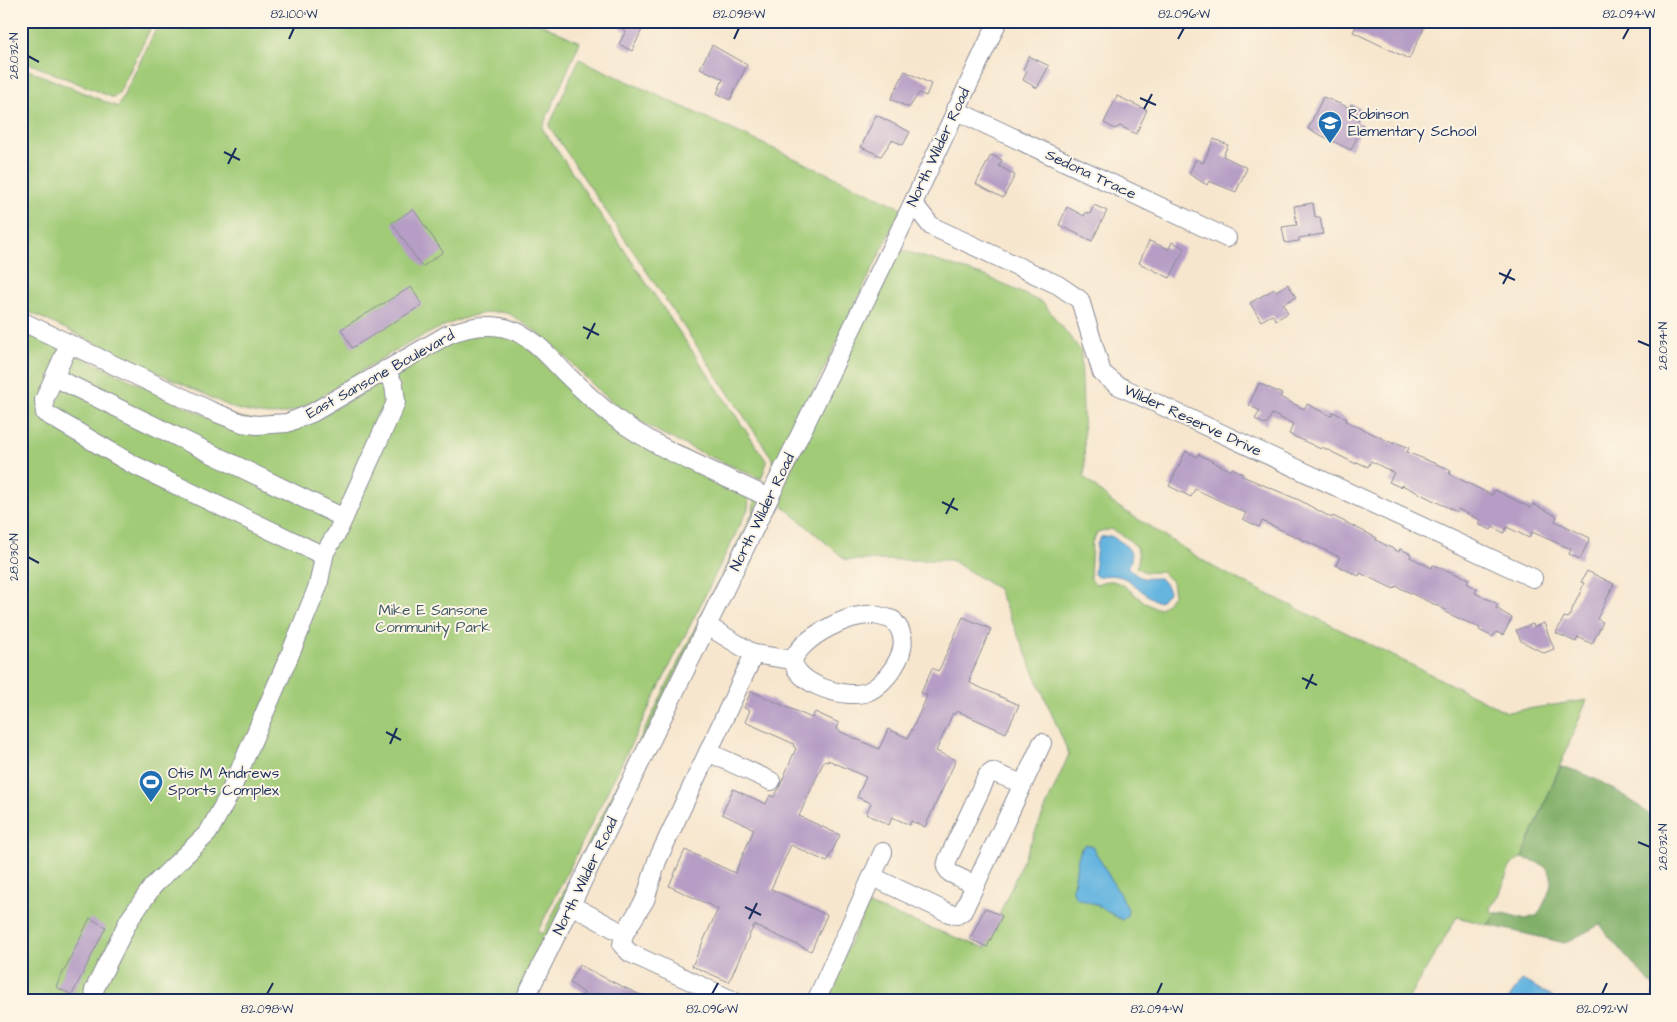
<svg xmlns="http://www.w3.org/2000/svg" width="1677" height="1022" viewBox="0 0 1677 1022" font-family="'Architects Daughter',sans-serif">
<style>
.green{fill:#a1cb77;stroke:#5e7d6a;fill-rule:evenodd}
.forest{fill:#80af68;stroke:#4e6f63}
.water{fill:#66b5e0;stroke:#40729f}
.building{fill:#b69dc5}
.lines{fill:none;stroke-linecap:round;stroke-linejoin:round}
.minor-casing{stroke:#898a96;stroke-width:20}
.minor{stroke:#fff;stroke-width:18}
.ticks{fill:none;stroke:#1b2f5e;stroke-width:2}
.labels{text-anchor:middle;stroke-width:4;stroke-linejoin:round;paint-order:stroke}
.poi-label{font-size:15px;fill:#1b2f5e;stroke:#fcf5e5;text-anchor:start}
.street-label{font-size:15px;fill:#1b2f5e;stroke:#fcf5e5}
.park-label{font-size:15px;fill:#3c5664;stroke:#fcf5e5}
.neatline{fill:none;stroke:#1b2f5e;stroke-width:2}
.ticks-label{font-size:12px;text-anchor:middle;fill:#1b2f5e}
</style>
<rect width="100%" height="100%" fill="#fcf5e5"/>
<filter id="ink" filterUnits="userSpaceOnUse"><feTurbulence type="fractalNoise" baseFrequency=".02" numOctaves="2"/><feDisplacementMap in="SourceGraphic" scale="10" xChannelSelector="R" yChannelSelector="G"/><feConvolveMatrix kernelMatrix="1 2 1 2 8 2 1 2 1" color-interpolation-filters="sRGB"/></filter>
<filter id="wash" filterUnits="userSpaceOnUse"><feTurbulence type="fractalNoise" baseFrequency=".0096" numOctaves="4" result="noise"/><feDisplacementMap in="SourceGraphic" scale="20" xChannelSelector="R" yChannelSelector="G"/><feGaussianBlur stdDeviation="1.12" result="paint"/><feColorMatrix in="noise" values="0 0 0 0 0 0 0 0 0 0 0 0 0 0 0 0 0 1.4 0 .05"/><feComposite in="paint" operator="in"/></filter>
<g filter="url(#wash)">
<rect width="100%" height="100%" fill="#f7e6ce"/>
<path class="green" d="M21,21H154L119,93L114,98L21,60Z
M160,21H534L580,42L542,128L767,462L761,479C715,458 667,440 625,412C587,385 560,344 520,321C516,318 511,314 506,313C466,304 377,361 342,383C323,395 304,410 282,414C265,417 249,412 233,408L21,308V67L118,107Z
M579,59L902,208L517,1001H21V328L210,418C235,428 260,434 287,429C308,425 328,412 346,402C380,382 414,356 451,342C463,338 478,330 491,332C525,338 541,359 564,382C578,396 593,410 610,422C650,451 699,471 744,493L749,498L748,509L537,933H542L545,930L753,512L754,494L747,487C683,455 617,428 567,375C546,353 524,326 490,325C470,324 447,336 430,345C403,360 377,376 351,391C332,403 309,418 286,422C260,427 237,421 213,412L21,320V316L230,415L257,421L283,420L308,412L364,377L457,327C470,322 491,316 505,320C535,330 572,374 595,396C632,431 681,450 727,471C737,476 751,485 762,486C769,481 774,466 772,458L549,126Z
M898,249L988,277L1043,303L1081,351L1085,470L1083,476L1114,504L1215,568L1507,712L1587,700L1522,858C1502,863 1507,894 1490,907L1491,912L1496,913L1488,925L1457,917L1407,1001H822L868,905L985,948L1069,754L998,589L951,560H846L776,500ZM1111,529C1126,536 1146,548 1136,567C1145,574 1151,572 1162,572L1172,582L1174,594C1170,598 1165,607 1160,608C1148,611 1128,583 1112,581C1107,580 1101,583 1096,584L1090,578L1092,542L1097,533ZM1092,847L1128,909L1114,916L1072,889L1081,848Z"/>
<path class="forest" d="M1560,767C1586,769 1638,802 1656,821V998L1652,996L1655,988L1603,930L1601,924L1565,943L1488,925L1496,913H1503L1526,919L1538,915C1552,887 1565,867 1522,858Z"/>
<path class="water" d="M1110,536C1125,543 1137,551 1128,568C1142,581 1143,578 1160,578L1166,585L1169,592L1159,602C1134,591 1131,569 1097,577L1094,574L1097,544L1101,537Z
M1086,844L1092,846L1128,909L1127,916L1122,920L1095,904L1076,898L1072,889C1078,875 1074,854 1086,844Z
M1522,980L1552,996L1554,1001H1507Z"/>
<g id="blocks">
<path class="building" d="M606,21H646L632,51L619,44L626,31Z
M1359,21H1417L1425,26L1409,59L1353,32Z
M712,45L747,65L730,100L717,93L723,79L700,68Z
M1029,56L1049,66L1037,88L1023,80L1027,71L1023,70Z
M905,71L931,84L926,96L919,93L909,108L891,99Z
M1117,96L1147,110L1136,134L1120,126L1115,129L1104,123Z
M1323,97L1350,108L1351,104L1363,110L1357,122L1363,125L1351,150L1308,129Z
M876,115L910,132L903,145L892,140L881,156L861,147Z
M1214,139L1228,145L1223,156L1247,168L1236,192L1209,181L1207,185L1189,174L1196,159L1203,163Z
M991,155L1002,160L999,166L1015,175L1003,198L976,184Z
M1313,203L1315,217H1320L1323,234L1299,238V241L1285,243L1282,227L1297,225L1294,206Z
M1094,205L1107,211L1092,241L1059,225L1067,207L1084,216L1086,212L1090,214Z
M413,209L443,252L422,267L392,223Z
M1149,241L1169,249L1172,242L1185,248L1170,278L1139,263Z
M1288,284L1296,297L1283,304L1288,313L1276,320L1272,315L1261,321L1250,303L1274,289L1276,291Z
M411,287L422,305L352,348L341,329Z
M1259,383L1282,394L1280,397L1304,409L1307,404L1331,416L1333,412L1347,419L1346,421L1394,444L1395,442L1409,448L1407,452L1451,470L1449,474L1492,495L1495,490L1531,508L1533,504L1557,516L1555,521L1590,538L1580,559L1569,554L1571,549L1532,532L1529,538L1507,527L1504,533L1493,527L1491,530L1478,524L1480,520L1458,509L1457,512L1402,485L1400,487L1389,482L1394,473L1371,461L1368,467L1357,462L1356,464L1322,447L1321,449L1289,434L1293,424L1272,414L1266,425L1255,419L1260,411L1249,405Z
M1186,451L1197,457L1198,454L1231,471L1232,468L1243,474L1242,476L1299,500L1332,518L1333,516L1377,538L1376,540L1399,552L1400,549L1411,554L1410,557L1432,568L1433,565L1469,579L1467,583L1477,589L1475,593L1498,604L1496,608L1512,618L1503,635L1496,632L1493,637L1479,630L1480,628L1445,612L1446,610L1396,586L1394,589L1360,573L1359,576L1336,565L1340,557L1262,521L1259,527L1243,519L1246,513L1195,489L1191,497L1169,486Z
M1587,571L1614,584L1597,619L1603,622L1592,644L1578,637L1576,642L1556,633L1564,617L1568,618L1579,595L1584,583L1581,582Z
M963,617L991,629L969,679L971,680L970,683L1019,705L1006,733L957,711L955,714L953,713L936,751L956,760L925,827L911,821L910,825L892,817L889,825L866,814L871,803L857,797L866,777L828,760V762L824,761L799,816L840,835L827,862L791,845L771,889L827,915L811,951L754,925L729,982L692,966L718,909L669,886L685,850L735,873L754,829L722,814L733,789L766,804L770,795L774,797L780,786L796,748L793,746L794,744L745,722L750,710L744,708L751,691L807,716L812,718L815,712L839,723L837,729L841,732L879,749L888,729L908,738L925,701L927,695L921,693L932,668L938,671L941,666Z
M1544,623L1554,649L1544,653L1521,641L1516,630L1533,624L1534,627Z
M985,908L1002,916L987,947L970,939Z
M90,918L106,927L72,995L56,987Z
M579,965L617,984L653,1001H580L584,993L570,983Z"/>
</g>
</g>
<g filter="url(#ink)">
<use href="#blocks" fill-opacity="0" stroke="#898a96" stroke-width="1"/>
<g class="lines">
<defs>
<path id="minor" d="M955,110L1227,238
M913,203L931,226L1058,285L1080,300L1102,373L1117,385L1533,578
M21,321L209,410L242,423L257,425L287,423L312,413L447,335C469,326 494,322 517,332C537,341 551,359 566,374C581,389 597,404 614,417C659,451 719,473 769,498
M69,344L44,400L45,413L132,464L320,554L325,552L337,533L396,402L394,385L385,370
M54,377L344,518
M754,654L793,660C802,637 849,613 874,615C880,616 887,618 893,620C896,624 900,628 901,633C909,653 885,685 867,692C846,700 795,684 793,660
M708,752L771,781
M1023,784L1042,743
M873,877L949,913L957,915L963,911L1023,784L992,772L987,776L948,859L946,867L950,873L975,885
M571,905L624,934L622,945L630,953L734,1001
M624,934L645,900L657,861L754,654L706,625
M94,990L129,920L153,886L208,833L228,797L291,652L318,586L325,552
M524,1001L913,203L998,21
M816,1001L883,852"/>
</defs>
<use href="#minor" class="minor-casing"/>
<use href="#minor" class="minor"/>
</g>
</g>
<path class="ticks" d="M289,39L294,28M734,39L739,28M1178,39L1184,28M1623,39L1629,28M28,56L39,62M1140,98L1156,105M1144,109L1152,94M224,152L240,160M228,164L236,148M1499,273L1515,280M1503,284L1511,269M583,327L599,335M587,339L595,323M1638,341L1650,346M942,502L958,510M946,514L954,498M28,557L39,563M1302,678L1317,685M1306,689L1313,674M386,732L401,740M390,744L397,728M1638,842L1650,847M745,907L761,915M749,919L757,903M267,994L273,983M712,994L718,983M1157,994L1162,983M1602,994L1607,983"/>
<defs>
<symbol id="school-pin" viewBox="-11 -11 22 30"><path d="M0 17L-7.5 6A9.5 9.5 0 1 1 7.5 6Z" fill="#1f6fb2" stroke="#fcf5e5"/><path d="M0-5L7-2L0 1L-7-2ZM-4 1L0 2.5L4 1V4Q0 6-4 4Z" fill="#fff"/></symbol>
<symbol id="stadium-pin" viewBox="-11 -11 22 30"><path d="M0 17L-7.5 6A9.5 9.5 0 1 1 7.5 6Z" fill="#1f6fb2" stroke="#fcf5e5"/><path d="M0-5a6.5 5 0 1 0 0 10a6.5 5 0 1 0 0-10ZM-3.5-1.8h7v3.6h-7Z" fill="#fff"/></symbol>
</defs>
<g fill-rule="evenodd">
<use href="#school-pin" x="1316" y="109" width="28" height="38"/>
<use href="#stadium-pin" x="137" y="768" width="28" height="38"/>
</g>
<g class="labels">
<g class="poi-label">
<text x="1348" y="119">Robinson<tspan x="1348" dy="17">Elementary School</tspan></text>
<text x="168" y="778">Otis M Andrews<tspan x="168" dy="17">Sports Complex</tspan></text>
</g>
<g class="street-label">
<text transform="translate(938 147) rotate(-65)" y="5">North Wilder Road</text>
<text transform="translate(1091 174) rotate(25)" y="5">Sedona Trace</text>
<text transform="translate(380 374) rotate(-29)" y="5">East Sansone Boulevard</text>
<text transform="translate(1193 420) rotate(25)" y="5">Wilder Reserve Drive</text>
<text transform="translate(762 512) rotate(-64)" y="5">North Wilder Road</text>
<text transform="translate(585 876) rotate(-64)" y="5">North Wilder Road</text>
</g>
<g class="park-label">
<text x="433" y="615">Mike E Sansone<tspan x="433" dy="17">Community Park</tspan></text>
</g>
</g>
<rect width="1677" height="1022" fill="none" stroke="#fcf5e5" stroke-width="55"/>
<rect x="28" y="28" width="1622" height="966" class="neatline"/>
<g class="ticks-label">
<text x="294" y="18">82.100°W</text>
<text x="739" y="18">82.098°W</text>
<text x="1184" y="18">82.096°W</text>
<text x="1629" y="18">82.094°W</text>
<text transform="translate(14 56) rotate(-90)" y="4">28.032°N</text>
<text transform="translate(1663 346) rotate(-90)" y="4">28.034°N</text>
<text transform="translate(14 557) rotate(-90)" y="4">28.030°N</text>
<text transform="translate(1663 847) rotate(-90)" y="4">28.032°N</text>
<text x="267" y="1013">82.098°W</text>
<text x="712" y="1013">82.096°W</text>
<text x="1157" y="1013">82.094°W</text>
<text x="1602" y="1013">82.092°W</text>
</g>
</svg>
